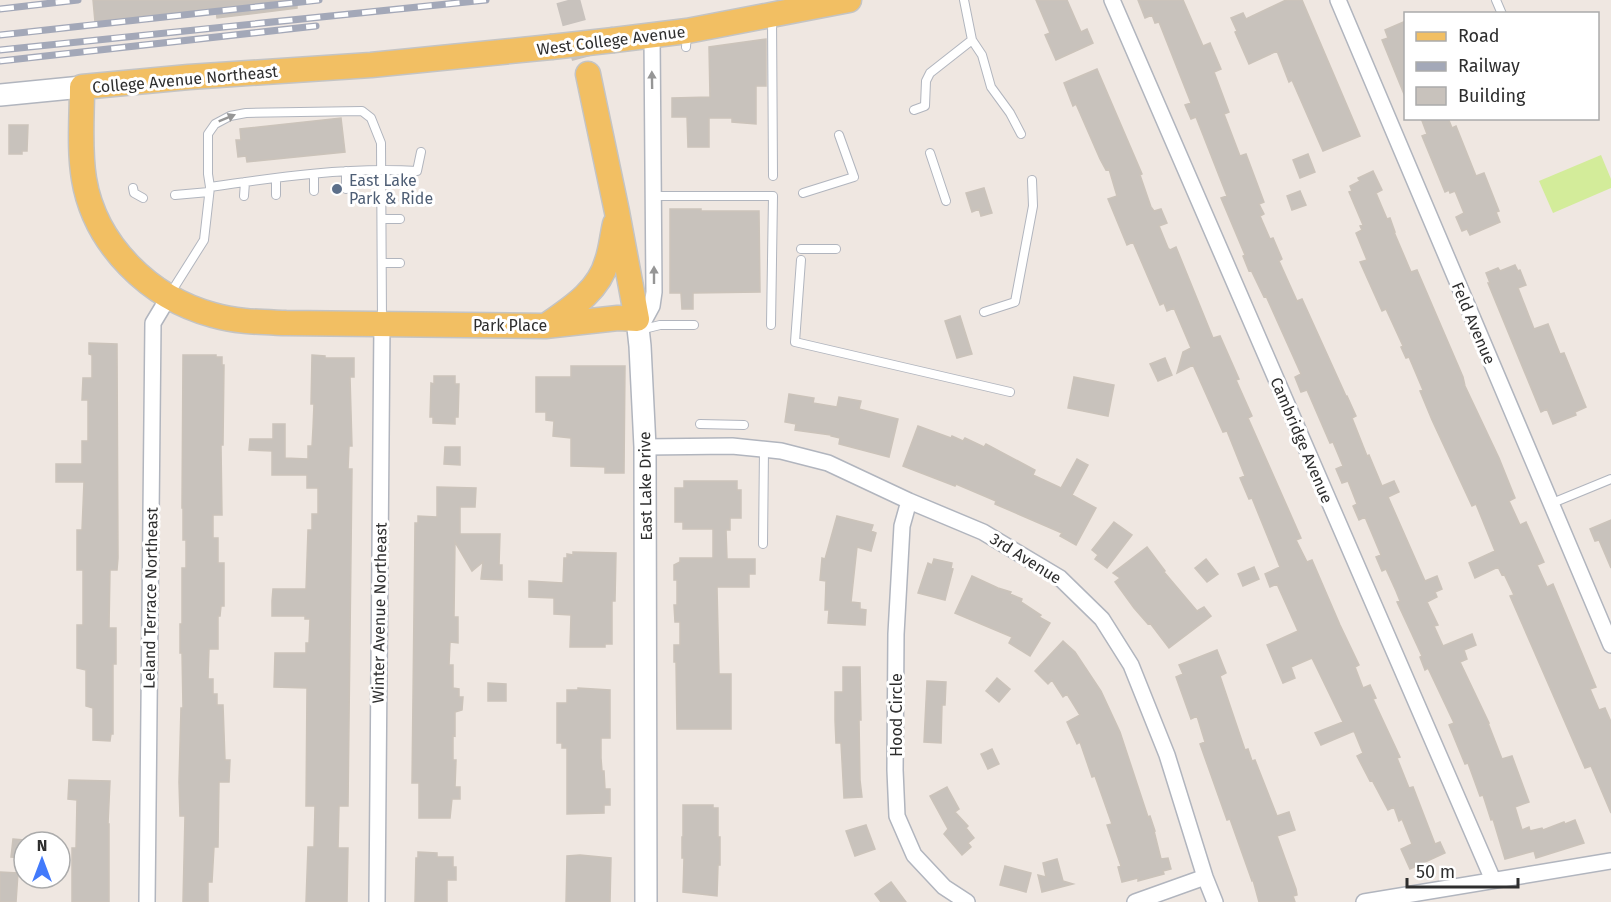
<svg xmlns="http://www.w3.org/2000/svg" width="1611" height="902" viewBox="0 0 1611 902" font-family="'Fira Sans',sans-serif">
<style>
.pitch{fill:#d3ec9a}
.building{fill:#c8c2bc;stroke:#cbc3ba;stroke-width:1.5}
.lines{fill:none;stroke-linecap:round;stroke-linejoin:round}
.primary-tunnel{stroke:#c8c2bd;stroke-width:24;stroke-dasharray:24 12;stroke-linecap:butt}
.lane-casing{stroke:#b1b5be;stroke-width:10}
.street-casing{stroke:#b1b5be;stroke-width:18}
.secondary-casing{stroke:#b1b5be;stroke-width:24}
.primary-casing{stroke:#c4c4c4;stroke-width:27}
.lane{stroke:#fff;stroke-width:8}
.street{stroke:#fff;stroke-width:15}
.secondary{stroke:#fff;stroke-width:21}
.primary{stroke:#f2bf63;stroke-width:24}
.rail-casing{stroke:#a3a8b8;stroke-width:7}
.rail{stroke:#fff;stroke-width:4.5;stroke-dasharray:14;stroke-linecap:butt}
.primary-bridge-casing{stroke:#c4c4c4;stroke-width:27;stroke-linecap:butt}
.primary-bridge{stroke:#f2bf63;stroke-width:24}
.oneway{fill:#969696}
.service-dot{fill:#5c6f8a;stroke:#fff;stroke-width:2}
.labels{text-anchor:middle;stroke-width:6;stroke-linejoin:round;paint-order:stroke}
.street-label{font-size:16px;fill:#2e2e2e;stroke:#fff}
.service-label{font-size:16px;fill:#4e5e75;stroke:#fff;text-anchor:start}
</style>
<rect width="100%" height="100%" fill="#efe7e1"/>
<path class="pitch" d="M1601,155L1611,179V188L1553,213L1539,181Z"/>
<path class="building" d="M93,0H297V8L217,18L216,10L95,22Z
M1036,0H1067L1081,32L1087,29L1093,43L1056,60L1045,35L1050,33Z
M1138,0H1183L1203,46L1210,43L1221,69L1214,72L1229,112L1224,114L1240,156L1246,154L1264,202L1259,204L1264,214L1260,216L1270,239L1273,238L1282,259L1279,261L1297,301L1302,299L1346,396H1347L1356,416L1352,418L1367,456L1369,455L1382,486L1394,481L1399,492L1388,497L1425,581L1437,576L1442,589L1435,592L1437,597L1427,602L1438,625L1434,626L1443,646L1472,634L1476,645L1464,650L1467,659L1460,662L1489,723H1488L1502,759L1512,756L1529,802L1515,807L1522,830L1529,827L1530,831L1542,828L1543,830L1564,822L1565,824L1575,820L1584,843L1536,858L1534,851L1505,859L1493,819L1491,820L1483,795L1480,796L1468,763L1465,764L1449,725L1454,723L1428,668L1425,670L1420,657L1422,656L1397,602L1400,601L1396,591L1386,569L1382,571L1376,557L1381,555L1365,517L1359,520L1353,506L1357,504L1348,481L1342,483L1336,469L1343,466L1333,442L1330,443L1307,390L1301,392L1295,377L1301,374L1266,296L1264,297L1251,270L1249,271L1243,256L1245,255L1221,198L1227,196L1196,117L1191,119L1185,105L1191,103L1159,22L1155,23L1152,15L1145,18Z
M1286,0H1302L1360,136L1323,151L1292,80L1289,82L1277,51L1249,64L1235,32L1237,31L1231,18L1243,13L1246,19Z
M1406,21V99L1382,40L1388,38L1385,30Z
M766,39V86H756V124L732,122V118H709V147H688L687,117H672V98L710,97L709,47Z
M1097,69L1142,174L1140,175L1151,207L1154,211L1161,209L1167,223L1159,226L1168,248L1170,250L1176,247L1213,338L1220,336L1239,379L1236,380L1252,416L1248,418L1301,538L1296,540L1307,562L1312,560L1340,625L1359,665L1355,667L1363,688L1370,685L1376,698L1373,699L1400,757L1397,758L1409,788L1413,787L1435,844L1440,842L1445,853L1410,869L1401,849L1412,844L1402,819L1399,821L1394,807L1388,810L1372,780L1370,781L1357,756L1363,753L1354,731L1321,745L1315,733L1343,722L1312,658L1291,667L1295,678L1283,683L1267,645L1298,631L1277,584L1270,587L1265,574L1280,567L1252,498L1249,499L1240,478L1245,476L1227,431L1223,432L1193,365L1177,373L1183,352L1191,348L1174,308L1167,311L1164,303L1160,305L1133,242L1127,245L1108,199L1117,196L1109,169L1106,170L1100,159L1076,104L1073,106L1064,83Z
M341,118L345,152L247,162L246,156L238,157L236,140H241L240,129Z
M1421,118H1448L1452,128L1456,126L1476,176L1484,173L1499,211L1496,212L1500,222L1470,235L1467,229L1462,231L1456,217L1464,213L1455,191L1450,193L1449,190L1445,192L1422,136L1427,134Z
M9,125H28L27,151H22V154H9Z
M1308,154L1315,172L1300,178L1293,160Z
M1373,171L1382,190L1376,193L1387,219L1390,218L1395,232H1394L1411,272L1417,270L1463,377L1465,386L1499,458L1515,498L1509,501L1520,525L1526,522L1544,562L1537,565L1547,587L1553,584L1596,687L1590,689L1599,710L1605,708L1611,722V813L1591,766L1585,768L1510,596L1514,595L1504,574L1502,575L1498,567L1475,578L1469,563L1495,551L1476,504L1472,506L1432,420L1420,391L1423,390L1409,357L1406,358L1401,347L1403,346L1386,309L1382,311L1360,262L1367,260L1356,233L1362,230L1360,226L1363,225L1349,192L1352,191L1350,186L1360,181L1358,178Z
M984,188L992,213L981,216L979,209L972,212L966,193Z
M1300,191L1306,205L1292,210L1287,196Z
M670,209H701V211H759L760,292L693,293V309H682L681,293H670Z
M1515,265L1518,271L1520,270L1526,285L1518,288L1534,329L1548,324L1560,354L1564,353L1586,407L1575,412L1576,415L1553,424L1547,409L1541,412L1488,283H1490L1486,273L1498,268L1500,271Z
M960,316L972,354L957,358L945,321Z
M89,343L117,344L118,558L117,570H110L109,628H116V664H113V734H111L110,741L93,740V708L86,706V670L77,668V625H83V570H77V530H82L84,482H56V464H82V441H88V400H82L83,378H92V355L89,354Z
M183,355H216V357H222V365H224L223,445H221L222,515H213V538H218V563H224V606H221L220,616H218V649H209L208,679H213V694H217V705H223L225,760H230L229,782H219L218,847H214L212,882H208V902H183L185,816H180L179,782L181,708H183L182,653H180V624H182V568H186V540H183V508H182Z
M312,355L325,356V358H354V377H350L352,446H349L348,469H352L348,806H339L338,848H348L347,902H306L308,847H314L315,806H306L307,688L274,687L275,653H306V643H309L310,619H305V616H272V601L273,589H306L308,530H312V514H318V488H307V475H272V451L249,450L250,439H273V424H285V458L308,459V446H312L313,428L314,404H311Z
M1165,358L1172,375L1158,381L1150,364Z
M571,366H625L624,473H605V467L571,466V438L553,436L554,421L546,420V412H536V377H571Z
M434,376H455V384H459L458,417H455V424L433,423V417H430L431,383L434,384Z
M1074,377L1114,385L1108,416L1068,408Z
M789,394L814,398L813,403L837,407L839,397L861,401L859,409L898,419L889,457L839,444L840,438L831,436V435L795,430L796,424L785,422Z
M918,426L951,438L952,436L963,441L965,438L984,447L986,444L1035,470L1033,475L1061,488L1077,459L1088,465L1072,495L1096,508L1076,545L1060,536L1062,533L995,504L996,501L956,484L955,486L903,466Z
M445,447H460V465L444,464Z
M684,481H737V490H741V518H730V530H726L727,559H755V574H749V587H717L719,674H731V729H677L676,662H674V645H680V622H675L674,605H677V580H674V565L680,562V558H713V529H683V522H675V488H684Z
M437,487L476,488L475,507H460V534H500L499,565H502V580L481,579L483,562L472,571L455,542L454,617H458V643L450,642L449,665H453V688L459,689V697H463L462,710L455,712V736L453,735V760H456L455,787H460V799H452L450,818H419V783H412L415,523H418V516L437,517Z
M837,516L873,525L871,531L876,533L871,551L857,547L851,602L860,603V609L866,610L865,625L828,623L829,610H825L826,581L820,580L822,558L825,559Z
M1611,520V568L1599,540L1595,541L1590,529Z
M1114,522L1132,535L1107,568L1095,559L1098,555L1092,550Z
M1147,547L1165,571L1164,572L1197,611L1204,607L1211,616L1169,648L1150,623L1148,624L1134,608L1115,582L1120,578L1113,573Z
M573,552L616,553L615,601H612V644H605V647H570L571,615L554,614V598L529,597V581L563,583L564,558H567V554L573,555Z
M934,559L952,563L951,568L953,569L945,600L918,593L928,563L932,565Z
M1206,559L1218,574L1207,582L1195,568Z
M1254,567L1259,579L1243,586L1238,574Z
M972,576L998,588L1011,592L1010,594L1022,599L1021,602L1041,615L1039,617L1050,623L1030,656L1009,643L1012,637L955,613Z
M1063,641L1075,652L1101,691L1120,732L1148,817L1150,816L1155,831H1154L1161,859L1168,858L1171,869L1163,871L1164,874L1138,881V878L1122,882L1118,867L1121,866L1107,825L1112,824L1095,776L1092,777L1080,742L1077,744L1067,722L1080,715L1067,694L1063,697L1052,680L1048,684L1035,671Z
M1217,650L1226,673L1220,676L1245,750L1248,749L1252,761L1255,760L1277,816L1289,812L1295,830L1277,836L1296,889L1297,895L1293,896L1295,902H1259L1253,880L1252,881L1230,819L1227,820L1200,744L1205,742L1197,716L1191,719L1176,677L1183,674L1179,665Z
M843,667H860L861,720H859L860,780L862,797L844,798L841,743H836L835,720V692H843Z
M997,678L1010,689L999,702L986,691Z
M927,681L946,682L945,705H942L941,743L924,742Z
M488,683L506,684V701H488Z
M578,688L610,690V738H601V758L602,771H604L605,789H610V805H604V813L567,814V748H562V743H557V703H567V690H578Z
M992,749L999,764L988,769L981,754Z
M69,780L110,781L108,824H109V902H72V848H76L77,800L68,799Z
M947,787L959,809L955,812L968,826L966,828L974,838L968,843L971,847L962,855L944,834L948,829L930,796Z
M683,805H713V808H718V837H720V865H718L717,896L683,892L684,858H682V837H683Z
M866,825L875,849L855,856L846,831Z
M13,839L24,840V858L11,857Z
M418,852L437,853V857H453V867H456V880H447V902H415L416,858H418Z
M580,855L611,858L610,902H566L567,856Z
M1057,859L1063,881L1073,884L1042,892L1038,875L1046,877L1043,863Z
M1005,866L1031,873L1026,892L1000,885Z
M0,872L18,873L16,902H0Z
M891,882L906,902H881L875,894Z"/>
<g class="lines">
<path class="primary-tunnel" d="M568,0L588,74"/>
<defs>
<path id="lane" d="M964,0L972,40L982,55L991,87L1010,113L1021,134
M1496,0L1502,14
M772,16L773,176
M686,47L687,33
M914,110L925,106L926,81L930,73L972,40
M930,153L946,201
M210,187C278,177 348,167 417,171L421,152
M133,188L134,193L143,198
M346,189V171
M314,191V174
M803,193L854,177L839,135
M175,195L209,192
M276,195V179
M244,196L245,182
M654,196H773L771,325
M383,219H400
M801,249H836
M801,260L795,342L1010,392
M383,263H400
M170,294L204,240L210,187L208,174V134L215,124L230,116L246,113L362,111L371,118L381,143L382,322
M984,312L1015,302L1033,206L1032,180
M640,330L660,325H694
M700,424L744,425
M1550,504L1611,479
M763,544L764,449"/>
<path id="street" d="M1112,0L1493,880
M1338,0L1611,645
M639,330L652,306L654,292L652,36
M645,447L732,446L781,451L828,463L909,501L983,532L1060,578L1102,619L1131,665L1167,755L1205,877L1215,902
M909,501L902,526L896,634L895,770L897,816L914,855L944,887L967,902
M147,902L153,323L168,298
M377,902L382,323
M1135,902L1205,877
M1364,902L1611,861"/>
<path id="secondary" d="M0,95L82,87
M637,319L640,346L645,447L646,902"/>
<path id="primary" d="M614,40L687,31L849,0
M551,47L371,65L189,77L82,87C82,117 79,149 84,179C95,245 150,298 213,315C237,322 262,322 286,323L545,326L618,318L637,319L617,212L588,74
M547,325C570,309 599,291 607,261C611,250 612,237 615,224"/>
</defs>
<use href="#lane" class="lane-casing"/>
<use href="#street" class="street-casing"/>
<use href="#secondary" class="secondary-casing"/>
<use href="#primary" class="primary-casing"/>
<use href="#lane" class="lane"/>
<use href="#street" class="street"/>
<use href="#secondary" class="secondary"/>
<use href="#primary" class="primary"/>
<defs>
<path id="rail" d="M0,9L78,0
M0,35L319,0
M0,50L486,0
M0,61L316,26"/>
</defs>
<use href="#rail" class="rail-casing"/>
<use href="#rail" class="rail"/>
<defs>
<path id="primary-bridge" d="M551,47L614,40"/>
</defs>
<use href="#primary-bridge" class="primary-bridge-casing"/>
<use href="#primary-bridge" class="primary-bridge"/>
</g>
<defs><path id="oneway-solid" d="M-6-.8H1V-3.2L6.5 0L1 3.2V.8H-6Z" transform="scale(1.5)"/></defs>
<g class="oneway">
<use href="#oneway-solid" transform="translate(652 80) rotate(-91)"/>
<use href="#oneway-solid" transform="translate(227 118) rotate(-22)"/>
<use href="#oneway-solid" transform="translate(654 275) rotate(-90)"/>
</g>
<circle class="service-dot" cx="337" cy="189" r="6"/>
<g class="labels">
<g class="street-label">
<text transform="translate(611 40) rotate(-7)" y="6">West College Avenue</text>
<text transform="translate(185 79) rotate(-5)" y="6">College Avenue Northeast</text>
<text transform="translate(1474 323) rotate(67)" y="6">Feld Avenue</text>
<text x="510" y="331">Park Place</text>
<text transform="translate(1302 440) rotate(67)" y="6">Cambridge Avenue</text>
<text transform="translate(645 486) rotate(-91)" y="6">East Lake Drive</text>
<text transform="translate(1026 558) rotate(32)" y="6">3rd Avenue</text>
<text transform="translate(150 598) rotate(-89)" y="6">Leland Terrace Northeast</text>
<text transform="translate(379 613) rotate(-89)" y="6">Winter Avenue Northeast</text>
<text transform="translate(896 715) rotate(-90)" y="6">Hood Circle</text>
</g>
<g class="service-label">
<text x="349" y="186">East Lake<tspan x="349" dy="18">Park &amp; Ride</tspan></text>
</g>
</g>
<rect x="1404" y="12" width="195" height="108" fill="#ffffff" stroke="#ababab" stroke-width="1.5"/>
<rect x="1416" y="32" width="30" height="9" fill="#f2bf63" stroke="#ababab" stroke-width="1.5"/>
<text x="1458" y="42" font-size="18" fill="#2e2e2e">Road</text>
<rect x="1416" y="62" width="30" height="9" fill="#a3a8b8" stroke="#ababab" stroke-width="1.5"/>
<text x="1458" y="72" font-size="18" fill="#2e2e2e">Railway</text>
<rect x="1416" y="87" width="30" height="18" fill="#c8c2bc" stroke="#ababab" stroke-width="1.5"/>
<text x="1458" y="102" font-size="18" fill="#2e2e2e">Building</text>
<g transform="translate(42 860)"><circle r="28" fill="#ffffff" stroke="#ababab" stroke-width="1.5"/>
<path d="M0-4.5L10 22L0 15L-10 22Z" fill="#427afb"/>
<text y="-9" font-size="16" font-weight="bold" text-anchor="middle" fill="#2e2e2e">N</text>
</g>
<path d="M1407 878v9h111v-9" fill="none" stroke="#2e2e2e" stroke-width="3"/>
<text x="1416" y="878" font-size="18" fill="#2e2e2e" stroke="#ffffff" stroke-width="4.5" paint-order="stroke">50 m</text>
</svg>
